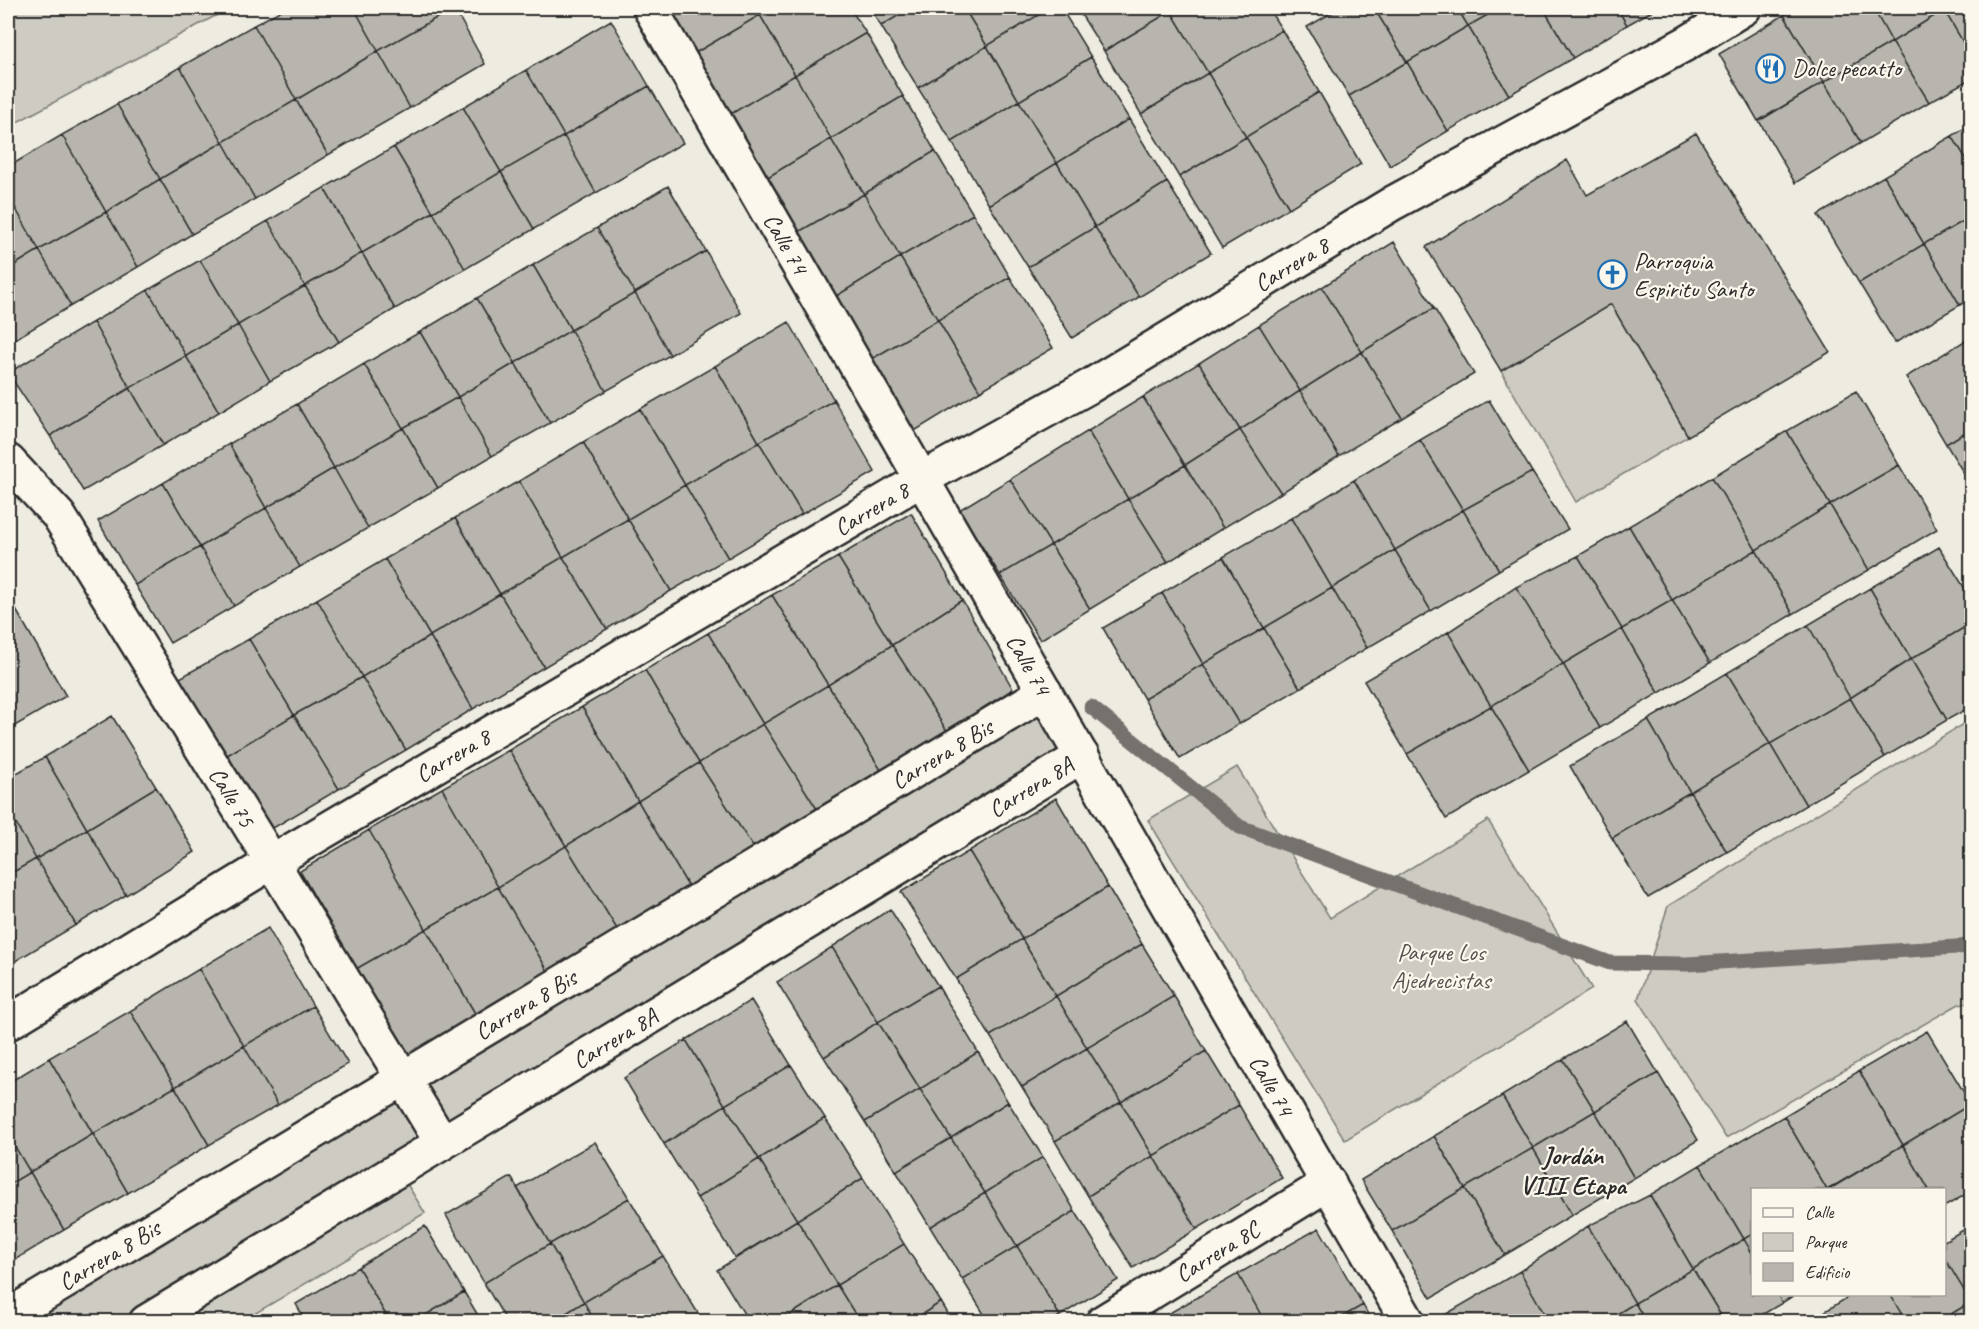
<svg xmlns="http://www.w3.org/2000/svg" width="1979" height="1329" viewBox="0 0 1979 1329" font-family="Caveat,sans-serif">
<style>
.green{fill:#cecbc2;stroke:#7c7b76;stroke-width:1.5}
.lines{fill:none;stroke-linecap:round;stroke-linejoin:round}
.stream{stroke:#74726e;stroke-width:15}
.building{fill:#b8b5ae;stroke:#2b2b2b;stroke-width:1.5}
.minor-casing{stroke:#2b2b2b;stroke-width:38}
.minor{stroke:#fbf7ec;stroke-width:33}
.labels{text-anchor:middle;stroke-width:4.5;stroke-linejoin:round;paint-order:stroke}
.poi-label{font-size:24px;fill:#2b2b2b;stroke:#fbf7ec;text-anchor:start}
.street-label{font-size:24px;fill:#2b2b2b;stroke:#fbf7ec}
.park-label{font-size:24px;fill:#545351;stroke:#fbf7ec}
.neighbourhood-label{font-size:26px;font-weight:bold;fill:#2b2b2b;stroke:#fbf7ec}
</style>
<rect width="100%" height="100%" fill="#eeebe0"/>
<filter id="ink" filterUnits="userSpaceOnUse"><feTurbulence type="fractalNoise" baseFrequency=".0167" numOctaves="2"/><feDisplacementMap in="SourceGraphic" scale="12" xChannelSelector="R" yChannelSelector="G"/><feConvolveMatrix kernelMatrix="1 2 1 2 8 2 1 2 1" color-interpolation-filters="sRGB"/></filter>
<g filter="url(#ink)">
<path class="green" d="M8,8H230L8,127Z
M1611,304L1688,436L1576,502L1501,371Z
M1045,692L1082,756L146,1321L8,1322Z
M1971,719V1002L1959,1004L1726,1138L1638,999L1668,906Z
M1237,767L1330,918L1488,820L1592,989L1345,1140L1148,820Z
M407,1184L425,1213L242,1321L176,1322Z"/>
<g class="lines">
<path class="stream" d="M1091,707L1240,827L1610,963L1687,964L1972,946"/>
</g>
<path class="building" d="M285,8H354L378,51L296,100L254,25Z
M354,8H454L378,51Z
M454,8L485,64L410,108L378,51Z
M660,8H755L760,15L690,56Z
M755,8H772L760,15Z
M772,8H850L866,33L795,75L760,15Z
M870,8H911L881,26Z
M911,8H964L987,46L918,88L881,26Z
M964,8H1050L987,46Z
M1050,8H1061L1091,57L1019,101L987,46Z
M1077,8H1169L1171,11L1104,51Z
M1177,8H1268L1282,30L1208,73L1171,11Z
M1340,8H1374L1407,62L1349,96L1307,27Z
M1374,8H1457L1468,26L1407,62Z
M1457,8H1500L1468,26Z
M1500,8H1543L1573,58L1509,95L1468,26Z
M1543,8H1617L1627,25L1573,58Z
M1617,8H1657L1627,25Z
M1797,8H1873L1892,42L1824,82L1784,15Z
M1873,8H1942L1944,10L1892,42Z
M1949,8H1972V57L1944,10Z
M1944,10L1972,57V78L1929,102L1892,42Z
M1171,11L1208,73L1141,114L1104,51Z
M760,15L795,75L726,117L690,56Z
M1784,15L1824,82L1758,121L1719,54Z
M611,20L649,86L564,136L526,70Z
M254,25L296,100L223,142L180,67Z
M1468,26L1509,95L1448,131L1407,62Z
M1282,30L1319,92L1246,137L1208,73Z
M866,33L903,96L831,139L795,75Z
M1892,42L1929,102L1861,143L1824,82Z
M987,46L1019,101L952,142L918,88Z
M378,51L410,108L328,155L296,100Z
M1091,57L1129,119L1057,163L1019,101Z
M1407,62L1448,131L1390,166L1349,96Z
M180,67L223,142L160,179L117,104Z
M526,70L564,136L501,172L463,107Z
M1208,73L1246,137L1179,177L1141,114Z
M795,75L831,139L763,180L726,117Z
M1824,82L1861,143L1795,183L1759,121Z
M649,86L683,143L596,193L564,136Z
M1319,92L1361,164L1289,208L1246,137Z
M903,96L935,151L864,194L831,139Z
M296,100L328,155L255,199L223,142Z
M1019,101L1057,163L989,205L952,142Z
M117,104L160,179L106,212L62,135Z
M463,107L501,172L433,212L394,147Z
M1129,119L1167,182L1095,227L1057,163Z
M1972,124V168L1952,136Z
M1696,133L1830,352L1688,436L1611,304L1501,371L1426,247L1567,160L1587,195Z
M62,135L106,212L39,250L8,195V167Z
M564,136L596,193L534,229L501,172Z
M1952,136L1972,168V216L1924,244L1884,176Z
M1246,137L1289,208L1222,248L1179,177Z
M831,139L864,194L795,234L763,180Z
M223,142L255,199L192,234L160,179Z
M394,147L433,212L362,253L324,188Z
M935,151L973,214L900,257L864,194Z
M1057,163L1095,227L1028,267L989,205Z
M501,172L534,229L465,269L433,212Z
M1884,176L1924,244L1859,283L1818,215Z
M160,179L192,234L138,267L106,212Z
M1167,182L1211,253L1139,297L1095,227Z
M668,186L706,251L635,293L597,228Z
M324,188L362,253L305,286L268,221Z
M864,194L900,257L833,298L795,234Z
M8,195L39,250L8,269Z
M106,212L138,267L71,306L39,250Z
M433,212L465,269L395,309L362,253Z
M973,214L1010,277L938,320L900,257Z
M1972,216V298L1960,305L1924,244Z
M268,221L305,286L238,325L200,260Z
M1095,227L1139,297L1072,338L1028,267Z
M597,228L635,293L571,330L533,265Z
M1394,242L1434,308L1362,352L1322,287Z
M1924,244L1960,305L1895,343L1859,283Z
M39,250L71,306L8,343V269Z
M706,251L741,313L670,355L635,293Z
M362,253L395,309L339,342L305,286Z
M900,257L938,320L870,360L833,298Z
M200,260L238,325L186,356L148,290Z
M533,265L571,330L515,363L477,298Z
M1010,277L1053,348L980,391L938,320Z
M305,286L339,342L270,381L238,325Z
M1322,287L1362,352L1300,391L1259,325Z
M148,290L186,356L130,388L93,322Z
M635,293L670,355L606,391L571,330Z
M477,298L515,363L458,397L420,332Z
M1434,308L1474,374L1402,418L1362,352Z
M938,320L980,391L913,432L870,360Z
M93,322L130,388L50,436L8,373Z
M789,322L834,400L759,442L715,366Z
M238,325L270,381L219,412L186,356Z
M1259,325L1300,391L1240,430L1199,363Z
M571,330L606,391L550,423L515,363Z
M420,332L458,397L403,428L364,364Z
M1971,337L1972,428L1946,444L1906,377Z
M1362,352L1402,418L1339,456L1300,391Z
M186,356L219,412L163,445L130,388Z
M515,363L550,423L492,456L458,397Z
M1199,363L1240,430L1185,465L1143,397Z
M364,364L403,428L334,468L297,404Z
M715,366L759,442L685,485L640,409Z
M130,388L163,445L83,491L50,436Z
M1300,391L1339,456L1281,493L1240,430Z
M1856,391L1899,465L1830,505L1787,431Z
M458,397L492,456L438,488L403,428Z
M1143,397L1185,465L1128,499L1088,431Z
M834,400L875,472L802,514L759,442Z
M1489,400L1532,472L1463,510L1420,440Z
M297,404L334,468L266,508L229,444Z
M640,409L685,485L628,519L583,442Z
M403,428L438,488L368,528L334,468Z
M1972,428V487L1946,444Z
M1240,430L1281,493L1223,528L1185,465Z
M1088,431L1128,499L1051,545L1010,479Z
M1787,431L1830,505L1756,550L1712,477Z
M1420,440L1463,510L1395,550L1354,480Z
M583,442L628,519L563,557L519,481Z
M759,442L802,514L728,558L685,485Z
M229,444L266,508L200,547L163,483Z
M1185,465L1223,528L1168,562L1128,499Z
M1899,465L1937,529L1869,570L1830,505Z
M334,468L368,528L300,567L266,508Z
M1532,472L1568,529L1499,570L1463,510Z
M1712,477L1756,550L1672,600L1629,526Z
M1010,479L1051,545L1000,575L959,510Z
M1354,480L1395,550L1332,588L1291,518Z
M519,481L563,557L500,594L455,518Z
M163,483L200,547L135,585L98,521Z
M685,485L728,558L671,591L628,519Z
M1128,499L1168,562L1090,609L1051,545Z
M1830,505L1869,570L1793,614L1756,550Z
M266,508L300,567L234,606L200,547Z
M1463,510L1499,570L1431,611L1395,550Z
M911,513L962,600L892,645L838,557Z
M455,518L500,594L430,636L385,559Z
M1291,518L1332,588L1264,628L1223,557Z
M628,519L671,591L607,629L563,557Z
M1629,526L1672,600L1622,629L1578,556Z
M1051,545L1090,609L1040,640L1000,575Z
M200,547L234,606L170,643L135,585Z
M1939,547L1972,600V623L1911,659L1870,588Z
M1395,550L1431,611L1367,648L1332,588Z
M1756,550L1793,614L1710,663L1672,600Z
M1578,556L1622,629L1563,664L1516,587Z
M563,557L607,629L544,667L500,594Z
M838,557L892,645L828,685L772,595Z
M1223,557L1264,628L1203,664L1162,593Z
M385,559L430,636L362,677L317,599Z
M1516,587L1563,664L1491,706L1448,632Z
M1332,588L1367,648L1300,688L1264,628Z
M1870,588L1911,659L1850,698L1808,625Z
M1162,593L1203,664L1144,699L1103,628Z
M500,594L544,667L473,709L430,636Z
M772,595L828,685L763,724L708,633Z
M8,596L66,696L8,730Z
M317,599L362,677L294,715L249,639Z
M962,600L1013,689L947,731L892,645Z
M1672,600L1710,663L1659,693L1622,629Z
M1972,623V706L1947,720L1911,659Z
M1808,625L1850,698L1770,744L1727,673Z
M1264,628L1300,688L1239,724L1203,664Z
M1622,629L1659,693L1600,728L1563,664Z
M1448,632L1491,706L1407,754L1364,681Z
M708,633L763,724L699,763L645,670Z
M430,636L473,709L406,750L362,677Z
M249,639L294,715L224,757L178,679Z
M892,645L947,731L881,770L828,685Z
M1911,659L1947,720L1885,757L1850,698Z
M1203,664L1239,724L1180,759L1144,699Z
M1563,664L1600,728L1529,770L1491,706Z
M645,670L699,763L638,801L582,707Z
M1727,673L1770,744L1690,792L1648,720Z
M362,677L406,750L339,789L294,715Z
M828,685L881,770L817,809L763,724Z
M1850,698L1885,757L1806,805L1770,744Z
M1491,706L1529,770L1446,819L1407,754Z
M582,707L638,801L566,846L509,750Z
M294,715L339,789L268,831L224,757Z
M112,716L156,787L87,829L45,757Z
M1648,720L1690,792L1612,838L1570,766Z
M763,724L817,809L753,847L699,763Z
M1770,744L1806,805L1727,852L1690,792Z
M509,750L566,846L498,887L442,788Z
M45,757L87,829L36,859L8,810V778Z
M699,763L753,847L688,886L638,801Z
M156,787L195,852L126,895L87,829Z
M442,788L498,887L426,929L369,830Z
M1690,792L1727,852L1648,898L1612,838Z
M1056,798L1108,887L1022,939L969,851Z
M638,801L688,886L617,929L566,846Z
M8,810L36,859L8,875Z
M87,829L126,895L76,925L36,859Z
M369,830L426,929L356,969L300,871Z
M566,846L617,929L548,971L498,887Z
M969,851L1022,939L956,979L901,892Z
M36,859L76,925L12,963L8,955V875Z
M498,887L548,971L476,1015L426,929Z
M1108,887L1142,944L1056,996L1022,939Z
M890,909L938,986L878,1022L832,947Z
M268,928L313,1006L244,1046L199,969Z
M426,929L476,1015L405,1057L356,969Z
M1022,939L1056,996L990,1036L956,979Z
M1142,944L1174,996L1087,1048L1056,996Z
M832,947L878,1022L824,1057L777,982Z
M199,969L244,1046L175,1087L130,1011Z
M938,986L978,1052L920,1089L878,1022Z
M1056,996L1087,1048L1022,1087L990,1036Z
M1174,996L1206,1051L1121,1102L1087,1048Z
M751,1000L791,1065L725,1105L686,1040Z
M313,1006L348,1064L278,1105L244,1046Z
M130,1011L175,1087L93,1134L49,1058Z
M1627,1021L1658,1073L1595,1111L1563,1059Z
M878,1022L920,1089L865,1122L824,1057Z
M1927,1031L1971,1104L1903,1145L1859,1071Z
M686,1040L725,1105L664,1144L624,1078Z
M244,1046L278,1105L209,1145L175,1087Z
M1087,1048L1121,1102L1055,1141L1022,1087Z
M1206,1051L1239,1105L1153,1156L1121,1102Z
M978,1052L1008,1102L951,1138L920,1089Z
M49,1058L93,1134L30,1172L8,1135V1083Z
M1563,1059L1595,1111L1533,1148L1502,1096Z
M791,1065L825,1118L759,1159L725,1105Z
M1859,1071L1903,1145L1827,1190L1784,1116Z
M1658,1073L1698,1140L1634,1178L1595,1111Z
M175,1087L209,1145L128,1193L93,1134Z
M920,1089L951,1138L896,1171L865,1122Z
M1502,1096L1533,1148L1465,1188L1434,1136Z
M1008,1102L1043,1157L985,1193L951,1138Z
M1121,1102L1153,1156L1088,1196L1055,1141Z
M1971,1104L1972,1191L1944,1207V1190H1929L1903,1145Z
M725,1105L759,1159L697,1198L664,1144Z
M1239,1105L1282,1178L1197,1229L1153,1156Z
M1595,1111L1634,1178L1572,1215L1533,1148Z
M1784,1116L1827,1190H1752V1234L1744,1239L1700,1165Z
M825,1118L863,1178L797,1220L759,1159Z
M93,1134L128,1193L64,1230L30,1172Z
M8,1135L30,1172L8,1185Z
M1434,1136L1465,1188L1392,1231L1361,1180Z
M951,1138L985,1193L930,1227L896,1171Z
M595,1142L629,1198L550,1244L517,1188Z
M1903,1145L1929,1190H1828Z
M1533,1148L1572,1215L1505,1255L1465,1188Z
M1153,1156L1197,1229L1133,1268L1088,1196Z
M1043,1157L1075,1211L1017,1246L985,1193Z
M759,1159L797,1220L735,1258L697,1198Z
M1700,1165L1744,1239L1693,1269L1650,1195Z
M30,1172L64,1230L13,1261L8,1252V1185Z
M511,1177L550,1244L484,1283L446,1215Z
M863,1178L904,1244L837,1285L797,1220Z
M1465,1188L1505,1255L1431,1298L1392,1231Z
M985,1193L1017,1246L962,1279L930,1227Z
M1650,1195L1693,1269L1635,1303L1588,1226Z
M629,1198L663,1256L584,1302L550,1244Z
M1075,1211L1118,1280L1060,1316L1017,1246Z
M797,1220L837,1285L779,1322H749L717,1270Z
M1972,1225V1302H1971L1944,1257V1241Z
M425,1226L464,1292L414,1322H390L358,1267Z
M1588,1226L1635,1303L1604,1322H1549L1520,1271Z
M1319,1228L1363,1305L1333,1322H1265L1238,1274Z
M1752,1234V1253L1744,1239Z
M1744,1239L1752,1253V1294H1777L1782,1303L1750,1322H1725L1693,1269Z
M550,1244L584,1302L552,1322H507L484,1283Z
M904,1244L941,1302L910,1322H860L837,1285Z
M1017,1246L1060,1316L1050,1322H989L962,1279Z
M663,1256L701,1318L695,1322H595L584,1302Z
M1944,1257L1971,1302L1938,1322H1906L1890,1294H1944Z
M358,1267L390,1322H306L296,1304Z
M1693,1269L1725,1322H1646L1635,1303Z
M1520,1271L1549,1322H1437L1436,1320Z
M1238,1274L1265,1322H1170L1166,1315Z
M837,1285L860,1322H779Z
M464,1292L482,1322H414Z
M1777,1294H1796L1782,1303Z
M1853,1294H1890L1906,1322H1829L1824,1312Z
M584,1302L595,1322H552Z
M941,1302L953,1322H910Z
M1971,1302L1972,1322H1938Z
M1635,1303L1646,1322H1604Z
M1363,1305L1372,1322H1333Z
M1824,1312L1829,1322H1808Z"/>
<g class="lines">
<defs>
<g id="minor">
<path id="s1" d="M650,8L1408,1322"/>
<path id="s2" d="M8,461L59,516L272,862L442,1143"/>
<path id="s3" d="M8,1023L272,862L922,479L1090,386L1393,203L1687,43L1744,8"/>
<path id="s4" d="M8,1316L1045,692"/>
<path id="s5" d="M146,1322L1082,756"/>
<path id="s6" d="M1103,1322L1329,1183"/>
</g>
</defs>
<use href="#minor" class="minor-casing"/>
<use href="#minor" class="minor"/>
</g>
</g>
<defs>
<symbol id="restaurant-ring" viewBox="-11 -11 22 22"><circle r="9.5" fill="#fbf7ec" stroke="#1f6fb2" stroke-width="1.5"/><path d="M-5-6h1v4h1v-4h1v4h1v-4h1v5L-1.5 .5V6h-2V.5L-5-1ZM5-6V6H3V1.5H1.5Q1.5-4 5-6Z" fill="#1f6fb2"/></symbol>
<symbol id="church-ring" viewBox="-11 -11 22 22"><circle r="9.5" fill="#fbf7ec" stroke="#1f6fb2" stroke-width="1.5"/><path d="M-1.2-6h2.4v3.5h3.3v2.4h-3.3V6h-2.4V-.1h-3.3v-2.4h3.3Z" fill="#1f6fb2"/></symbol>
</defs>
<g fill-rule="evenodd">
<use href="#restaurant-ring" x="1754" y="52" width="33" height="33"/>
<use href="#church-ring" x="1596" y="258" width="33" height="33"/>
</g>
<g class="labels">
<g class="poi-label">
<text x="1792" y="76">Dolce pecatto</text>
<text x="1634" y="269">Parroquia<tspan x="1634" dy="28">Espiritu Santo</tspan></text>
</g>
<g class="street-label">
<text dy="8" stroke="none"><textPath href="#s1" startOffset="272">Calle 74</textPath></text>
<text dy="8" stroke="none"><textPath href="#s3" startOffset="1491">Carrera 8</textPath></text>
<text dy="8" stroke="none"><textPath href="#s3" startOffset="1005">Carrera 8</textPath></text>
<text dy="8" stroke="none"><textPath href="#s1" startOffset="758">Calle 74</textPath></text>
<text dy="8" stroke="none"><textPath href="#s4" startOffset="1090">Carrera 8 Bis</textPath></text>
<text dy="8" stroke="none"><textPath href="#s3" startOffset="519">Carrera 8</textPath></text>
<text dy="8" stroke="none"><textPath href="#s5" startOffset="1034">Carrera 8A</textPath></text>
<text dy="8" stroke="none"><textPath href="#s2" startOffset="405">Calle 75</textPath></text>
<text dy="8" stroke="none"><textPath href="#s4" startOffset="604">Carrera 8 Bis</textPath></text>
<text dy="8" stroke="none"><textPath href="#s5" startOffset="548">Carrera 8A</textPath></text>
<text dy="8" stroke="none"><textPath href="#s1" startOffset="1244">Calle 74</textPath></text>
<text dy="8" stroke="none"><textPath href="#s6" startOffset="134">Carrera 8C</textPath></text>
<text dy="8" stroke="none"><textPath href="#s4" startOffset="118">Carrera 8 Bis</textPath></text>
</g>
<g class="park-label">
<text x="1441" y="960">Parque Los<tspan x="1441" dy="28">Ajedrecistas</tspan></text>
</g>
<g class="neighbourhood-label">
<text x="1573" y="1164">Jordán<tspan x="1573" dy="30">VIII Etapa</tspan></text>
</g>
</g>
<rect width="1979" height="1329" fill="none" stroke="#fbf7ec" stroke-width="30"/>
<rect x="15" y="15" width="1949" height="1299" fill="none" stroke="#2b2b2b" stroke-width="2" filter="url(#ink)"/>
<rect x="1751" y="1188" width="195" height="108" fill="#fbf7ec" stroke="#a8a59f" stroke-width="1.5"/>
<rect x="1763" y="1208" width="30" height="9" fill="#fbf7ec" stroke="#a8a59f" stroke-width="1.5"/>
<text x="1805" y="1218" font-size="18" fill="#2b2b2b">Calle</text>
<rect x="1763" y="1233" width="30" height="18" fill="#cecbc2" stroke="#a8a59f" stroke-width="1.5"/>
<text x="1805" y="1248" font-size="18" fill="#2b2b2b">Parque</text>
<rect x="1763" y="1263" width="30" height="18" fill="#b8b5ae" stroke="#a8a59f" stroke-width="1.5"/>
<text x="1805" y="1278" font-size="18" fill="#2b2b2b">Edificio</text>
</svg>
